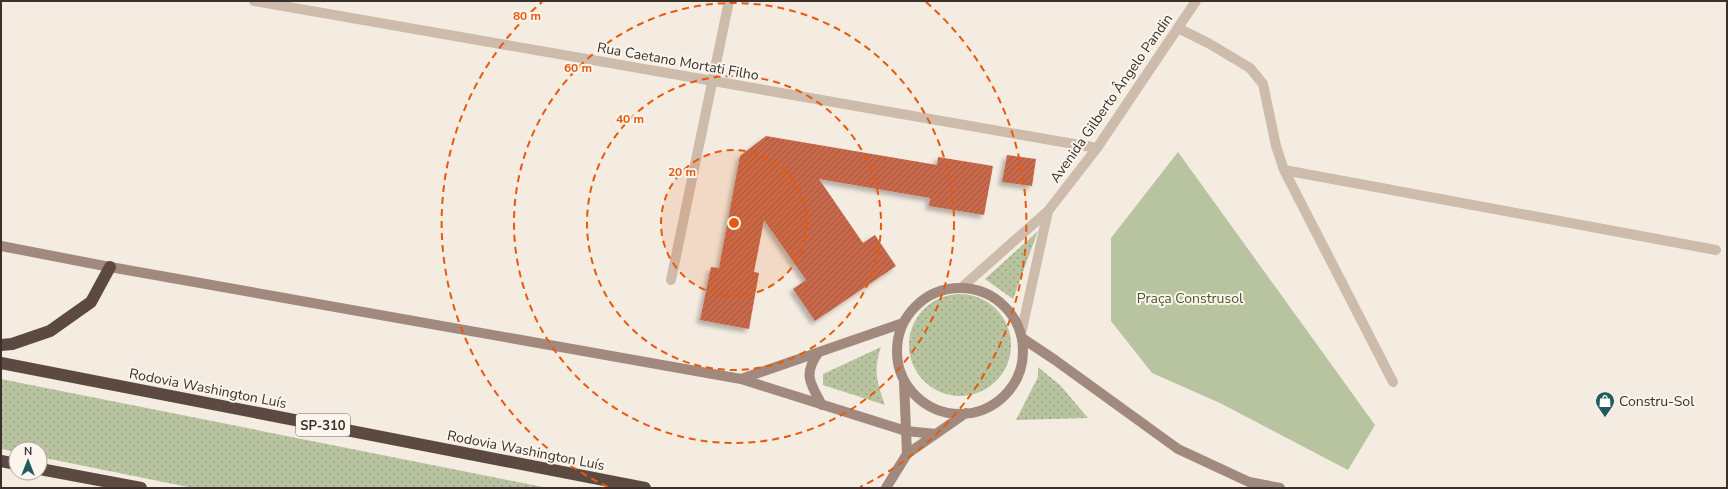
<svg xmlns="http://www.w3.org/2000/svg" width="1728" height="489" viewBox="0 0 1728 489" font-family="'Nunito Sans',sans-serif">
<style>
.grass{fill:url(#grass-dots)}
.garden{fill:#b8c4a0}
.building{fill:url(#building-hatch);filter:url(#shadow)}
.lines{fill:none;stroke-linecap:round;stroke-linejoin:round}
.service{stroke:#cdbbac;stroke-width:10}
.minor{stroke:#cdbbac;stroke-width:10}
.tertiary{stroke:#cdbbac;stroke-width:10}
.secondary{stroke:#a18a7d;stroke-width:10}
.motorway{stroke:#5c4a42;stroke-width:12}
.ring{fill:none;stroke:#e8590c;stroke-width:2;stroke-dasharray:7 5}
.labels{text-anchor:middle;stroke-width:4;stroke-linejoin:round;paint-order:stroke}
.shield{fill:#fbf5ee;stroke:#756b66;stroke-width:1}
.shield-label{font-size:13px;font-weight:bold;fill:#3b302b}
.street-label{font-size:14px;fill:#3b302b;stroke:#fbf5ee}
.park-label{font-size:14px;fill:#4a5a2e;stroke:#fbf5ee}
.poi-label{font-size:14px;fill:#3b302b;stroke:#fbf5ee;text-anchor:start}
.centre{fill:#e8590c;stroke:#fbf5ee;stroke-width:2}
.ring-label{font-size:12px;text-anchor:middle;font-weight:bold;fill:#e8590c;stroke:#fbf5ee;stroke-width:4;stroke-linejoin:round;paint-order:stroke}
</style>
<defs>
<pattern id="grass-dots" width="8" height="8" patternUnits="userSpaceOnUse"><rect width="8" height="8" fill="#b8c4a0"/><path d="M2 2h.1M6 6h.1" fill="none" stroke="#97a083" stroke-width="1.8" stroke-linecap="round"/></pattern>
<pattern id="building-hatch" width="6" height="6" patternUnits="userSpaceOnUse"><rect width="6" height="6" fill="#c8694b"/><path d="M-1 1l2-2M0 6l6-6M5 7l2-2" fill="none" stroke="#a4573f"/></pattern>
<filter id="shadow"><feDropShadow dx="-3.5" dy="3.5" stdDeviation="2" flood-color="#0004"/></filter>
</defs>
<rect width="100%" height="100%" fill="#f4ebe1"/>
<path class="grass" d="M1038,231L1013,299L985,279Z
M909 345a51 51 0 1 1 102 0a51 51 0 1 1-102 0Z
M881,347C873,370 877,383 885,405L823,385V374Z
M1038,367L1060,385L1088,418L1016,420L1038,377Z
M1,379L548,488H193L40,457V449H16V452L1,449Z"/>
<path class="garden" d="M1178,152L1375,425L1348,470L1220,403L1152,373L1111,321V238Z"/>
<path class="building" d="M766,136L937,165L938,157L993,166L984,215L929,206L930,198L819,179L863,243L875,235L896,266L815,321L793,289L806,280L764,220L754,272L759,273L749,329L700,320L711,267L719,268L740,156Z
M1007,155L1036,159L1032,186L1002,182Z"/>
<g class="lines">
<path class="service" d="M1178,28L1210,44L1250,68L1263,84L1276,146L1284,170L1716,250
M1284,170L1393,382"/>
<path class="minor" d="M254,1L1097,148
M671,280L729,1"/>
<path class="tertiary" d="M961,288L1048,211L1097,148L1196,1
M1021,334L1048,211"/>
<path class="secondary" d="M1,246L110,267L741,379L906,431L936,434
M897 351a63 63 0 1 1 126 0a63 63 0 1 1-126 0Z
M1022,338L1055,360L1178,449L1249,482L1280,488
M818,353C803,375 810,383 822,405
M741,379L903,323
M904,382L907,454
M886,488L907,454L966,413"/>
<path class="motorway" d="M1,345L12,344L50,331L91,302L110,267
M1,363L645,488
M1,461L16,464
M40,469L141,488"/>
</g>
<circle cx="734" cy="223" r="73" fill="#e8590c" fill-opacity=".12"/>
<g class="ring">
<circle cx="734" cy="223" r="73"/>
<circle cx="734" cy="223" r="147"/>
<circle cx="734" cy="223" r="220"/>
<path d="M608 487A293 293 0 0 1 542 2M926 2A293 293 0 0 1 860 487"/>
</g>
<defs>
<symbol id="shop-pin" viewBox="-11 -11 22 30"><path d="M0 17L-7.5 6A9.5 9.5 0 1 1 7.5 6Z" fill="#1f5a5e" stroke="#fbf5ee"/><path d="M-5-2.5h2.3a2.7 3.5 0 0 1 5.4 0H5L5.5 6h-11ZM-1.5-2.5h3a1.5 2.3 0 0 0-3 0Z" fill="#fff"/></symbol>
</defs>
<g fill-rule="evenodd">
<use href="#shop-pin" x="1594" y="390" width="22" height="30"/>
</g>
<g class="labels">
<rect class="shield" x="296" y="414" width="54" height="22" rx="3"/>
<g class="shield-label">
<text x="323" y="430">SP-310</text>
</g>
<g class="street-label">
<text transform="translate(678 61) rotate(10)" y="5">Rua Caetano Mortati Filho</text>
<text transform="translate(1111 98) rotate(-55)" y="5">Avenida Gilberto Ângelo Pandin</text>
<text transform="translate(208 388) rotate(11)" y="5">Rodovia Washington Luís</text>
<text transform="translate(526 450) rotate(11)" y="5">Rodovia Washington Luís</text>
</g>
<g class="park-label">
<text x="1190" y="303">Praça Construsol</text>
</g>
<g class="poi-label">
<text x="1619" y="406">Constru-Sol</text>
</g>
</g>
<circle cx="734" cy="223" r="6" class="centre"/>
<g class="ring-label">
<text x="527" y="20">80 m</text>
<text x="578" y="72">60 m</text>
<text x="630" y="123">40 m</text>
<text x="682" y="176">20 m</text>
</g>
<rect width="1728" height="489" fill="none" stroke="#3b302b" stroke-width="4"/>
<g transform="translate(28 461)"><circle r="19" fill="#fbf5ee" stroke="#aea6a0"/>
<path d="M0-3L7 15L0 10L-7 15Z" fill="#1f5a5e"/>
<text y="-6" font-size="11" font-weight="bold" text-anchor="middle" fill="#3b302b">N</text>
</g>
</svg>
